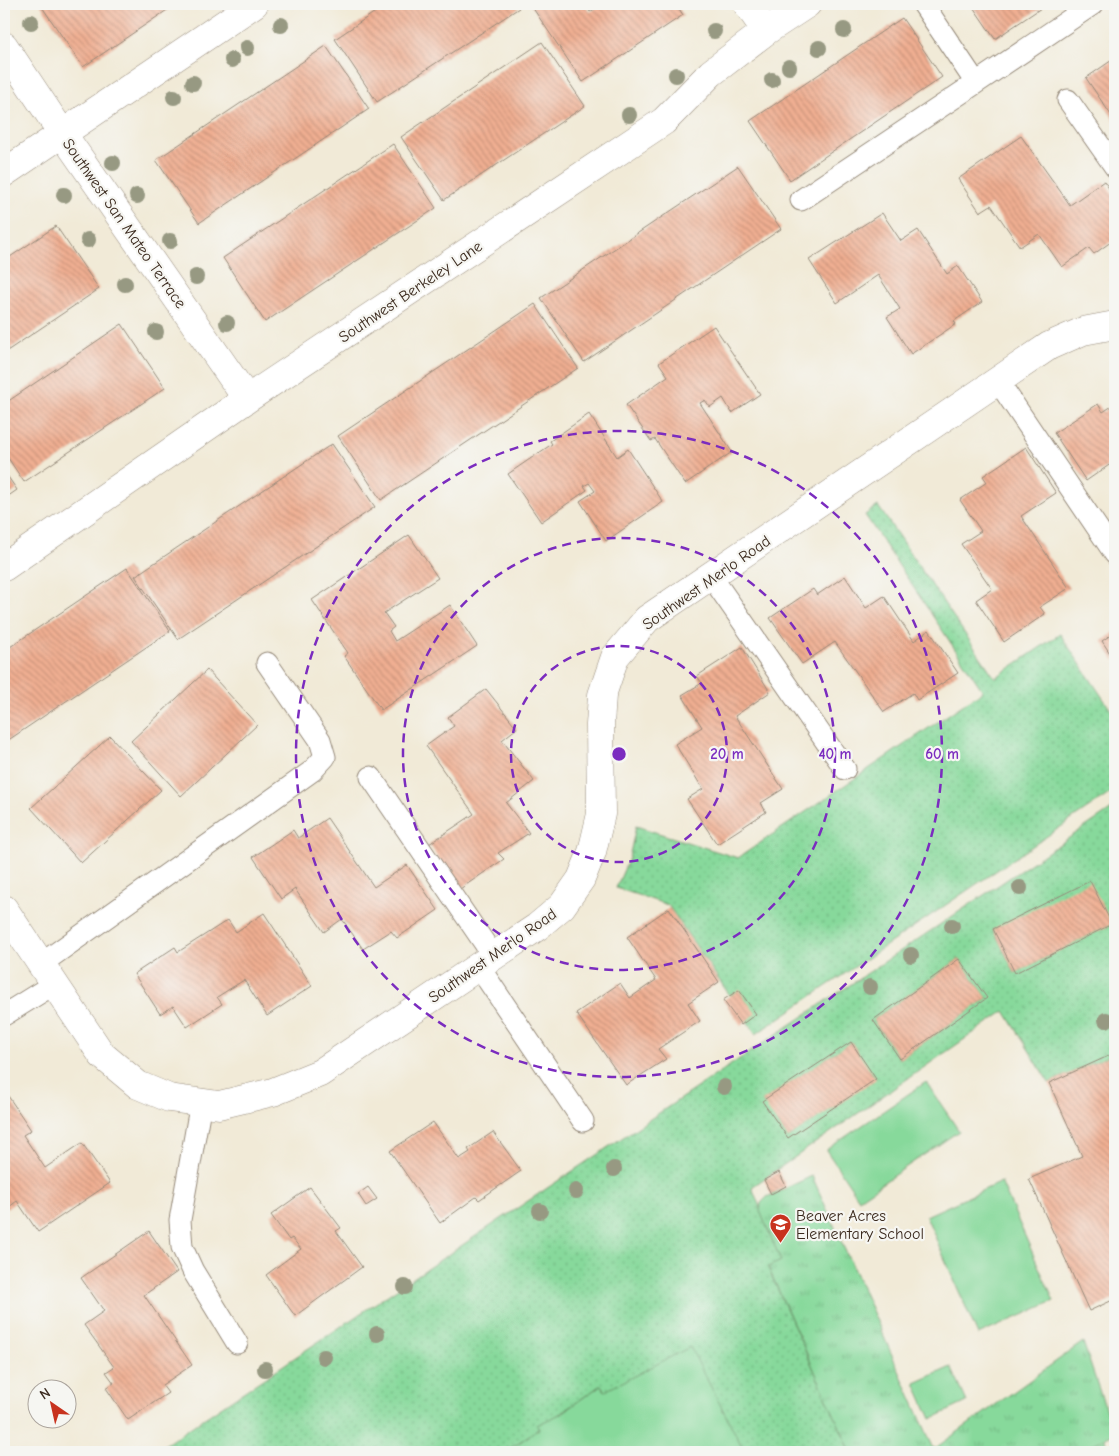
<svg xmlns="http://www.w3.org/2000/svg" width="1119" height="1456" viewBox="0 0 1119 1456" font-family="'Comic Neue',sans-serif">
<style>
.grass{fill:url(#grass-dots);stroke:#61825c;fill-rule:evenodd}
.park{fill:url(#park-tufts);stroke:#61825c}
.garden{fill:#87d99b;stroke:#61825c}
.building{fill:url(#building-back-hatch)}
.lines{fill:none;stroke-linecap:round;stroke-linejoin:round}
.lane-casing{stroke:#968a7a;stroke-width:23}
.street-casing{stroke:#968a7a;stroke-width:29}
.lane{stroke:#fff;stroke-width:21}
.street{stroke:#fff;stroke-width:28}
.tree{fill:#979982}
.ring{fill:none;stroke:#7b2cbf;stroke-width:2.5;stroke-dasharray:9 6}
.labels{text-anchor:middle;stroke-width:4.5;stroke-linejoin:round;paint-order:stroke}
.street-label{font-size:16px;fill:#3b2a1e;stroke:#f6f6f2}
.poi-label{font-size:16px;fill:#3b2a1e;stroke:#f6f6f2;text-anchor:start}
.centre{fill:#7b2cbf;stroke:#f6f6f2;stroke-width:2.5}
.ring-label{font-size:15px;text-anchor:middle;font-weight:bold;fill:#7b2cbf;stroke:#f6f6f2;stroke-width:4.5;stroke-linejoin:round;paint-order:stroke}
</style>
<defs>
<pattern id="grass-dots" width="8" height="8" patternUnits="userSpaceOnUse" patternTransform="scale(1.25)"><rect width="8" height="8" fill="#87d99b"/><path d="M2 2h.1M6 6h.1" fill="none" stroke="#75ba85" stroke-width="1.8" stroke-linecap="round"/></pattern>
<pattern id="park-tufts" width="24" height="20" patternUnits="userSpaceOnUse" patternTransform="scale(1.25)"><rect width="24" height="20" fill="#87d99b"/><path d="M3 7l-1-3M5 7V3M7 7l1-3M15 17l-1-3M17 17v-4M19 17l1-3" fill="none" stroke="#75ba85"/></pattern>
<pattern id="building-back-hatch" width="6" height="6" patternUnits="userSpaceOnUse" patternTransform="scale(1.25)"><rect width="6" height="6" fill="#f0af92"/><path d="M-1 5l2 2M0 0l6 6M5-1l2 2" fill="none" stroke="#c48f77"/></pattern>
</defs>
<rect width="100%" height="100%" fill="#f6f6f2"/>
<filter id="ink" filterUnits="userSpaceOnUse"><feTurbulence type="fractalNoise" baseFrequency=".02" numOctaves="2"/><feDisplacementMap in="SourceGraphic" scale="10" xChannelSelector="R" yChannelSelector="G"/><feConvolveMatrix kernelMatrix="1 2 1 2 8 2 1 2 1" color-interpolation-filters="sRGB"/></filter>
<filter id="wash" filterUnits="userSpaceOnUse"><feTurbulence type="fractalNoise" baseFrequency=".0096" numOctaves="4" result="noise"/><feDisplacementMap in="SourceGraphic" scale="20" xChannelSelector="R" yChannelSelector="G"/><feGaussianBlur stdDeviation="1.12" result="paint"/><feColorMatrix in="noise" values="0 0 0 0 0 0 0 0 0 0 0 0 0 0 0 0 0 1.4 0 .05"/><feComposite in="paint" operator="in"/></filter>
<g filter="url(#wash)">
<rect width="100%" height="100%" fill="#f1ead7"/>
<path class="grass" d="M878,506L995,678L1060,634L1115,716V790L756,1034L668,905L616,888L629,858L636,826L738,858L983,691L865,515Z
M1115,807V1053L1049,1083L1005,1011L752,1187L781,1261L768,1268L851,1452H644L601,1385L505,1452H154ZM1111,924L1015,973L993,929ZM959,959L987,998L900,1059L873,1020ZM851,1042L875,1079L788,1138L763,1101Z
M1104,1434L1108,1452H1068Z"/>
<path class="park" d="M812,1176L934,1449L1083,1342L1114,1434L1077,1452H851L768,1267L781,1261L760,1211L761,1203L767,1197Z"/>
<path class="garden" d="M926,1082L959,1131L859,1199L826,1150Z
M1001,1182L1054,1301L978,1335L926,1216Z
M690,1347L745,1452H505L539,1429L537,1425L562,1413L601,1385L605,1391Z
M951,1367L967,1402L931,1419L915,1383Z"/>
<g id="blocks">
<path class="building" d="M40,4H176L83,67Z
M387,4H516L519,8L377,102L335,39Z
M530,4H585L590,12L602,4H676L683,15L583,82Z
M971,4H1047L995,39Z
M902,18L942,77L790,180L750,121Z
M542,42L585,106L444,200L401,137Z
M326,46L369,109L199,223L156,160Z
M1115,58V121L1086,78Z
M1021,136L1070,205L1104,181L1115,197V239L1094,254L1089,248L1062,267L1039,234L1020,247L991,205L980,212L958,179Z
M393,144L436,208L265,322L223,258Z
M738,166L781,229L584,362L541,298Z
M882,213L901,241L918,230L947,274L958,266L982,302L954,321L956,324L911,354L887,317L900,309L878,275L837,303L809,260Z
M56,226L99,289L4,353V261Z
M535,304L578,368L381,500L338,436Z
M122,324L165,388L24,482L4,452V404Z
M714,326L760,394L732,413L723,398L710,407L705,400L700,403L732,452L685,484L655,439L651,441L626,405L668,376L659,363Z
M1098,404L1103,412L1115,404V461L1086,481L1054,433Z
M589,414L617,457L628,449L663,502L606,541L580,501L595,491L589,483L584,486L587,490L541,522L508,474L552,444L550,441Z
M332,444L375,507L178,639L135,576Z
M1026,447L1056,493L1021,516L1069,588L1040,607L1045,614L1004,642L976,600L992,589L961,544L981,531L960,500L987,482L983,476Z
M4,471L17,490L4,499Z
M409,535L438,578L384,613L394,627L389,631L395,641L450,605L477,646L381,710L344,656L348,653L312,600Z
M127,568L170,631L4,743V651Z
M845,576L866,608L884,596L914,641L929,630L958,673L917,700L913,693L884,712L835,642L802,664L770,618L813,589L817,595Z
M1115,632V661L1102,641Z
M742,647L770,692L735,716L783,789L761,803L766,812L717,844L687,799L703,789L675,744L702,727L682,695L702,683L697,676Z
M207,670L257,725L181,796L131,741Z
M486,689L517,728L502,740L534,781L506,803L529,833L498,853L504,859L460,889L429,844L474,814L426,746L454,726L448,717Z
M110,736L161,790L81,863L31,808Z
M327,818L374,887L407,865L438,910L397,938L391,931L363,949L342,919L324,932L295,889L281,899L253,857L293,830L298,838Z
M1090,881L1112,924L1015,973L993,929Z
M669,908L719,982L688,1003L700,1021L658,1049L666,1059L626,1085L576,1013L620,983L630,998L656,980L627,937Z
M264,913L312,986L267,1016L244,980L217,997L222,1004L187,1027L173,1006L160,1014L134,974L175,947L178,952L228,920L236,932Z
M959,959L987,998L900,1059L873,1020Z
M739,990L756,1014L741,1025L723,1000Z
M851,1042L876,1079L788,1138L762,1101Z
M1115,1053V1299L1089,1311L1029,1179L1082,1156L1049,1083Z
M4,1090L31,1130L23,1135L45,1168L82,1143L110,1183L38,1232L17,1201L4,1211Z
M433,1122L459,1159L470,1152L468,1149L493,1132L521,1171L479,1200L476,1197L440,1223L390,1151Z
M779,1172L786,1186L771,1194L764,1180Z
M310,1187L341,1228L336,1231L362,1267L295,1316L266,1275L301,1249L292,1238L289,1240L271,1215Z
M368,1187L377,1199L366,1206L358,1194Z
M149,1231L177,1272L144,1295L192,1365L162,1385L168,1393L128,1420L106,1388L114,1383L106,1372L114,1367L84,1325L104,1311L81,1278Z"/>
</g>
</g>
<g filter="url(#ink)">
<use href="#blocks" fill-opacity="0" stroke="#968a7a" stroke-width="1"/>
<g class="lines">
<defs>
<path id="lane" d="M923,4L976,83
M1068,100L1115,167
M801,200L976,83L1093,4
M998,381L1115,554
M711,576L845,769
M371,777L494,957
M41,964L312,771L325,757L320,740L267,663
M479,967L583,1121
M4,1015L54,984
M201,1102L180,1220L182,1247L193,1271L237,1343"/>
<path id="street" d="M747,4L766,31
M4,46L62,133L247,399
M4,173L254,4
M4,567L247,399L664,121L711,73L766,31L807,4
M4,909L102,1055L138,1085L169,1098L219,1105L273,1092L320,1073L537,927L562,906L581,879L592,852L601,814L600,725L602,695L615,657L647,619L1049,346L1083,331L1115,325"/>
</defs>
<use href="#lane" class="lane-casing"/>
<use href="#street" class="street-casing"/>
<use href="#lane" class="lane"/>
<use href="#street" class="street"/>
</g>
<g class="tree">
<circle cx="31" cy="22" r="8"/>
<circle cx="281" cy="25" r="8"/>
<circle cx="844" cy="30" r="8"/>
<circle cx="714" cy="31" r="8"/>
<circle cx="247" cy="48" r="8"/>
<circle cx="819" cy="48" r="8"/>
<circle cx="232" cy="60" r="8"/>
<circle cx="789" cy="67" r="8"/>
<circle cx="676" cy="75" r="8"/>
<circle cx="772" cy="80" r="8"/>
<circle cx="193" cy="83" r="8"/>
<circle cx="174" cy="97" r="8"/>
<circle cx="629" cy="115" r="8"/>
<circle cx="113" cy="163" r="8"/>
<circle cx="64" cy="195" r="8"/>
<circle cx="137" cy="196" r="8"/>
<circle cx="88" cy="240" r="8"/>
<circle cx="170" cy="241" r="8"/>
<circle cx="196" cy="277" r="8"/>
<circle cx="125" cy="284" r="8"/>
<circle cx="227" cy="323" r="8"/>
<circle cx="156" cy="332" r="8"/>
<circle cx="1020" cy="888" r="8"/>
<circle cx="952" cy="926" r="8"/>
<circle cx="911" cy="955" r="8"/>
<circle cx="870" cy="987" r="8"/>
<circle cx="1106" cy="1020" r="8"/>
<circle cx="724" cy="1087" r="8"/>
<circle cx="614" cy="1169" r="8"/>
<circle cx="576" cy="1191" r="8"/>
<circle cx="540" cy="1211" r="8"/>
<circle cx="405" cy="1287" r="8"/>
<circle cx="377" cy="1334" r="8"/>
<circle cx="324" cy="1357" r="8"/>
<circle cx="265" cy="1369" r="8"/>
</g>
</g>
<g class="ring">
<circle cx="619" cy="754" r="108"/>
<circle cx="619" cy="754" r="216"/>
<circle cx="619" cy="754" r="323"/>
</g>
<defs>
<symbol id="school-pin" viewBox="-11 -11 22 30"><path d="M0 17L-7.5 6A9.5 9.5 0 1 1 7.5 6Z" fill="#c8321e" stroke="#f6f6f2"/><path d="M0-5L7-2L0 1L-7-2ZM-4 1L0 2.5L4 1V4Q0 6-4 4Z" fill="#fff"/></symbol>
</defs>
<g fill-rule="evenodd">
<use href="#school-pin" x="768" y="1212" width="25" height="34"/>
</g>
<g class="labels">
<g class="street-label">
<text transform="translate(125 223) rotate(55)" y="6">Southwest San Mateo Terrace</text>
<text transform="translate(410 291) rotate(-34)" y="6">Southwest Berkeley Lane</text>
<text transform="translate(706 582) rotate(-35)" y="6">Southwest Merlo Road</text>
<text transform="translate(492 955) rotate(-35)" y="6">Southwest Merlo Road</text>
</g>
<g class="poi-label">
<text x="796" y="1221">Beaver Acres<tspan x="796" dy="18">Elementary School</tspan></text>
</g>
</g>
<circle cx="619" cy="754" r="8" class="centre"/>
<g class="ring-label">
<text x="727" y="759">20 m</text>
<text x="835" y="759">40 m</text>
<text x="942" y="759">60 m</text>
</g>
<rect width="1119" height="1456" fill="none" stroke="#f6f6f2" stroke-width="20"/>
<g transform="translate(52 1404) rotate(326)"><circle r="24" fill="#f6f6f2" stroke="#aba49d"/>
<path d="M0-4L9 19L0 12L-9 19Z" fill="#c8321e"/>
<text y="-8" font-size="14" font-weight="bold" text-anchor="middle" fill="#3b2a1e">N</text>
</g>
</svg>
